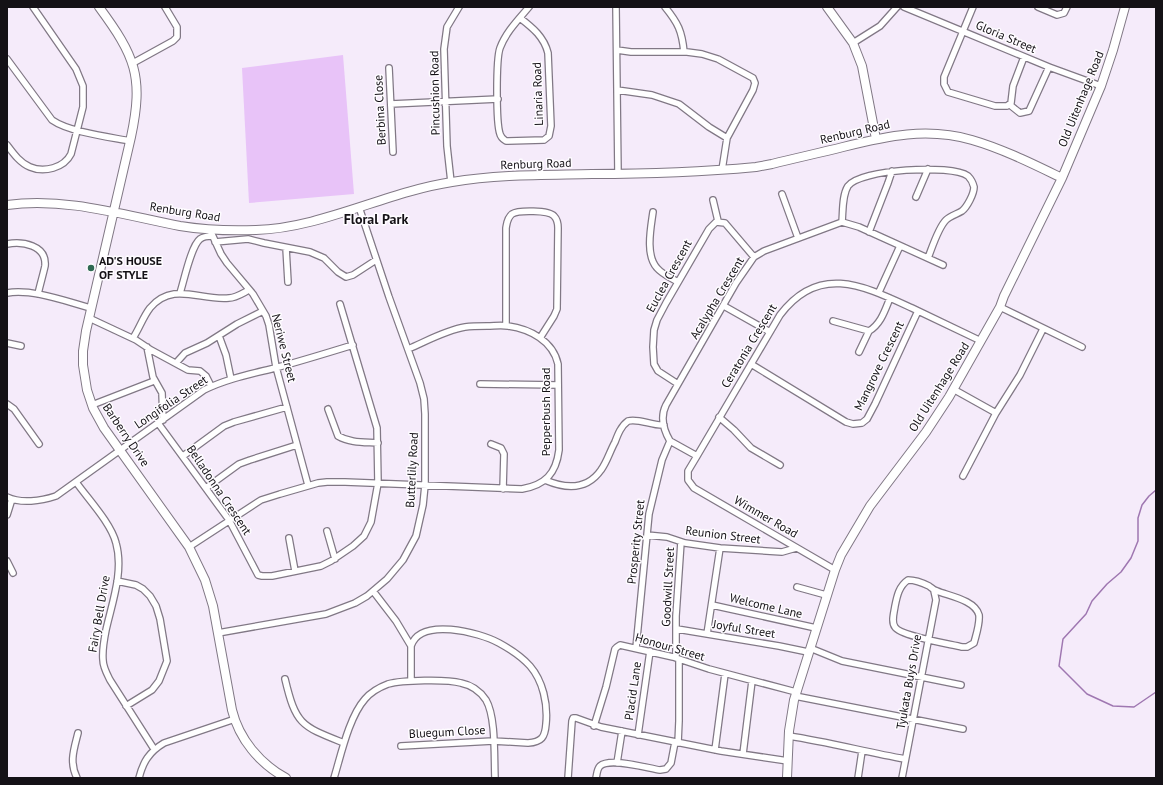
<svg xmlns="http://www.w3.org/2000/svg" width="1163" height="785" viewBox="0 0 1163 785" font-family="'PT Sans',sans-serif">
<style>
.green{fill:#e8c3f8}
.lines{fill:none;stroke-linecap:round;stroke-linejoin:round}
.stream{stroke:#9f77b1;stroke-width:1.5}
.street-casing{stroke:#817885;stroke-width:8}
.secondary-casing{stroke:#817885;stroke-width:10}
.street{stroke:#fff;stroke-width:5.5}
.secondary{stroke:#fff;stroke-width:8}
.poi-dot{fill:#2f6952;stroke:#fefcff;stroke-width:1.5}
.labels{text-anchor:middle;stroke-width:3;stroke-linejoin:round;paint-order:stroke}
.street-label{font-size:12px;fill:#141116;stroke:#fefcff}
.poi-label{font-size:12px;font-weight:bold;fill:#141116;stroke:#fefcff;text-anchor:start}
.quarter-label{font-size:14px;font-weight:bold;fill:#141116;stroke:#fefcff}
</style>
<rect width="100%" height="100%" fill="#f5ebfa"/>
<path class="green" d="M343,55L354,194L249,203L242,68Z"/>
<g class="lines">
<path class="stream" d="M1156,490L1149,496L1142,505L1138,518V541L1131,558L1121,572L1107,584L1092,601L1086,614L1063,639L1059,666L1087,694L1113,706L1134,707L1156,692"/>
<defs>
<path id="street" d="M616,7L618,174
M665,7C678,23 682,31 684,52
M904,7L1049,67L1101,86
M973,7L944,77V84L948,92L995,106H1007L1011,103L1013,86L1024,57
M1038,7L1057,15L1064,13L1067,7
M520,18C533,28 544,37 548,53L551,126L549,136L544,140L506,141C503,139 501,138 500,134C496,123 496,59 500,48C506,32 518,20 529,7
M853,43L880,26L897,7
M617,50L631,52H687L702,54L718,59L753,78L755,83L753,90L727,138L722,170
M7,59L52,120C69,132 109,137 130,141
M133,63L173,41L177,37V27L165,7
M389,68L393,152
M617,90L652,95L679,104L709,127L727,138
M391,104L498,99
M1010,105L1020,113L1029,111L1049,67
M7,145C13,153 20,163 30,167C44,173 64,168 71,154L83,107V86L76,69L33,7
M451,182L447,146L444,49L447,27L459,7
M782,194L798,238
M916,197L928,169
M713,200L718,221
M653,212C651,227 645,255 657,268C662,274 671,278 678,282
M842,222C843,212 842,195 848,186C860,169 951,164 968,176C971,179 973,183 974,187C974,194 967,207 962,211C957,214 950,216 946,220C938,228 932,248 928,258
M210,230L221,254L227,263L253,294L266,316L269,325L276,367L308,485
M869,232L888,183L892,171
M215,242L248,239L264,243L310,252L324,258L338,272L346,277L353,275L376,260
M7,244C22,241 47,245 45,266C43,275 40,285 38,294
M286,248L288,282
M879,292L900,246
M7,293C31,288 68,302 91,308
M180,293C184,281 191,246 200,239C204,236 208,236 212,236
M724,306L770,332
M1000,307L1082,347
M89,318L136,340L151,350L188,370L200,371L206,376L211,386
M833,321L869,331C881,324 885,310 890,298
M506,325V228C507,223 507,218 512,214C518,210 549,210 554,216C557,219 558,224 558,228L557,309L554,316L540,338
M219,336L226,355L231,379
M133,338C139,329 143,317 150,308C173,281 200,301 229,298C236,298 243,293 249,290
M7,343L21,346
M147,347L153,377L162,393L163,420
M859,352L869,331
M176,363L185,353L207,343L237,324L263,311
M751,364L846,422L853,424L862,423L867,419L875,404L918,311
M480,384L558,385
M678,384L658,371L654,364L653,347L654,330L657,320L666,303L709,229L716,222L725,223L754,257
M953,389L996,413
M7,404L14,409L39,444
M92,405L154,381
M328,409L338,436C350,443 365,442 378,443
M719,417L734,430L751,448L780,465
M158,423L229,520L258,575L262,576H272L321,566L331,561L353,546L364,536L371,522L378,483L377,428L340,304
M491,444L501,448L504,454L503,489
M183,456L224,426L234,422L287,407
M697,456L670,441C663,429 660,417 666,405L736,283L754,257L764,251L842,222L859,227L943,265
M963,476L996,413L1020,375L1043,329
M545,480C566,489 587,490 601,470C607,462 610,451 615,442C618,434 621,426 628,421C639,418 652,426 664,425
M76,482C88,499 111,523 116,543C124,571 112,603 106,630C104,640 102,650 103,660C103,667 107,674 110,680L154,749
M206,488L239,464L250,460L297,445
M7,497C21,504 41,501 56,496L204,390C226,379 251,374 275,368C301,361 327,353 353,345
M7,515L12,499
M327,531L335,559
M647,535L667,537L685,543L720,548L782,552L796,548
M289,538L295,571
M189,547L261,500L280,494L318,483L327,482H345L522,489C545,485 556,474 559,450L558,364C553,341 530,329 508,326C501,325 494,326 487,326C480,326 472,326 465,327C446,330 427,341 408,349
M7,561L13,573
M835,570L694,488L688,480V471L697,456L780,315C819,263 864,286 912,308C935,319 958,330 981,341
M908,580C915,580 923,583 929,586C932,588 933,590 937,591C949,596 975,600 979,615C980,624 976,635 974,643L967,647H962C950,644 900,636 895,627C891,622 894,613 895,606C897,596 899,586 908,580Z
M117,581L136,585L143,589L150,596L156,606L160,619L167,661L159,681L152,690L126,706
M797,587L826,595
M373,591L396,621L411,646
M712,605L816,628
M677,629L779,646L808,652
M218,633L326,614L355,603L367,596L387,579L403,560L416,536L423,505L425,485V414L424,399L420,383L389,297L359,207
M707,634L720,548
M636,648L649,514L662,460L670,441
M810,648L842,661L961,685
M676,658V616L681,542
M285,679C296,725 301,726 344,743
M795,696L963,729
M594,726L606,687L615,649L617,647L620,645L673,657L709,669L796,692
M638,735L650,651
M789,736C828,742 866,752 905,759
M678,743L679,721V659
M401,746L493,741L528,743C542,742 545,737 546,724C548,704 543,681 530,666C521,656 510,649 499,643C479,632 420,617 411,646V681
M715,750L725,674
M743,754L752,681
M617,763L622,731
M77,778C69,762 74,749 78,733
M139,778C143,762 149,752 164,743L235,719
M334,778C341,755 349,717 365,699C371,692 380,687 388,684C402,680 447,679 461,683C471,685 480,691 486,700C496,717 494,757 495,778
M568,778L572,721L573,718H576L601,727L721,751L788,761
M596,778C597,774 597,769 600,766C610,757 647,768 660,770L666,769L671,763L675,742
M858,778L862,751
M902,778L936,600L934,591"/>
<path id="secondary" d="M99,7C135,56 144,76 131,137L86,331L83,351V365L87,390L93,408L104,428L189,547L205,580L213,606L232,710C239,739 260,764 286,778
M827,7L853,43L862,66L876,139
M7,205C66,197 123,215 180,226C205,230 230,231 256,230C322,228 386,192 452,182C498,174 546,175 592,174C647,174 702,172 756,167L772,164C796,158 819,153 843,147C887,136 927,127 972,140C1003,149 1033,164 1062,178
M787,778L789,731L794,700L835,570L841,555L870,506L926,432L949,397L1000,307L1004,296L1062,178L1101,86L1113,50L1125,7"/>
</defs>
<use href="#street" class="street-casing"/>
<use href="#secondary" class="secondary-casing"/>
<use href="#street" class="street"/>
<use href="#secondary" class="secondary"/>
</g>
<circle class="poi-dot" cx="91" cy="268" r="4"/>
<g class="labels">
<g class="street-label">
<text transform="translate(1006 37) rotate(23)" y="4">Gloria Street</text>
<text transform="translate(435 93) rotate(-91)" y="4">Pincushion Road</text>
<text transform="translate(538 94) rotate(-92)" y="4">Linaria Road</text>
<text transform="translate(1081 99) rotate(-68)" y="4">Old Uitenhage Road</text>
<text transform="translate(380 110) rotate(-93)" y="4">Berbina Close</text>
<text transform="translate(855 132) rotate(-13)" y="4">Renburg Road</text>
<text transform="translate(536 164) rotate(-2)" y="4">Renburg Road</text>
<text transform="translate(185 212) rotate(9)" y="4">Renburg Road</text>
<text transform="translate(669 276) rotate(-61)" y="4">Euclea Crescent</text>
<text transform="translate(717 298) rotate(-59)" y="4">Acalypha Crescent</text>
<text transform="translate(749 346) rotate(-59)" y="4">Ceratonia Crescent</text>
<text transform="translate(284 348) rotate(76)" y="4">Neriwe Street</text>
<text transform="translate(879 366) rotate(-64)" y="4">Mangrove Crescent</text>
<text transform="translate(939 387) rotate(-58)" y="4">Old Uitenhage Road</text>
<text transform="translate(171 402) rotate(-34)" y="4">Longifolia Street</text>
<text transform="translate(546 412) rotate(-90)" y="4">Pepperbush Road</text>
<text transform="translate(126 435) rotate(56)" y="4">Barberry Drive</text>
<text transform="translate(412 470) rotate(-87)" y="4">Butterlily Road</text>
<text transform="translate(219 490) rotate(56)" y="4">Belladonna Crescent</text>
<text transform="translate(766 517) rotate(30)" y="4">Wimmer Road</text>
<text transform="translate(723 535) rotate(7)" y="4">Reunion Street</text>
<text transform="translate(636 542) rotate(-84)" y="4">Prosperity Street</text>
<text transform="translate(668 587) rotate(-87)" y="4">Goodwill Street</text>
<text transform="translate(766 606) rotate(13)" y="4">Welcome Lane</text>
<text transform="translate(99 614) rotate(-80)" y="4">Fairy Bell Drive</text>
<text transform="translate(744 629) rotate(9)" y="4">Joyful Street</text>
<text transform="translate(670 647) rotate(16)" y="4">Honour Street</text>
<text transform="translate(909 682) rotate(-80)" y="4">Tyukata Buys Drive</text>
<text transform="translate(633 691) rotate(-82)" y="4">Placid Lane</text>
<text transform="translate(447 732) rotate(-3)" y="4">Bluegum Close</text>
</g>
<g class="poi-label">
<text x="99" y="265">AD'S HOUSE<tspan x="99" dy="14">OF STYLE</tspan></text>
</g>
<g class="quarter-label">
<text x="376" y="224">Floral Park</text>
</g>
</g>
<rect width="1163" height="785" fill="none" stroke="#141116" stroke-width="16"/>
</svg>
